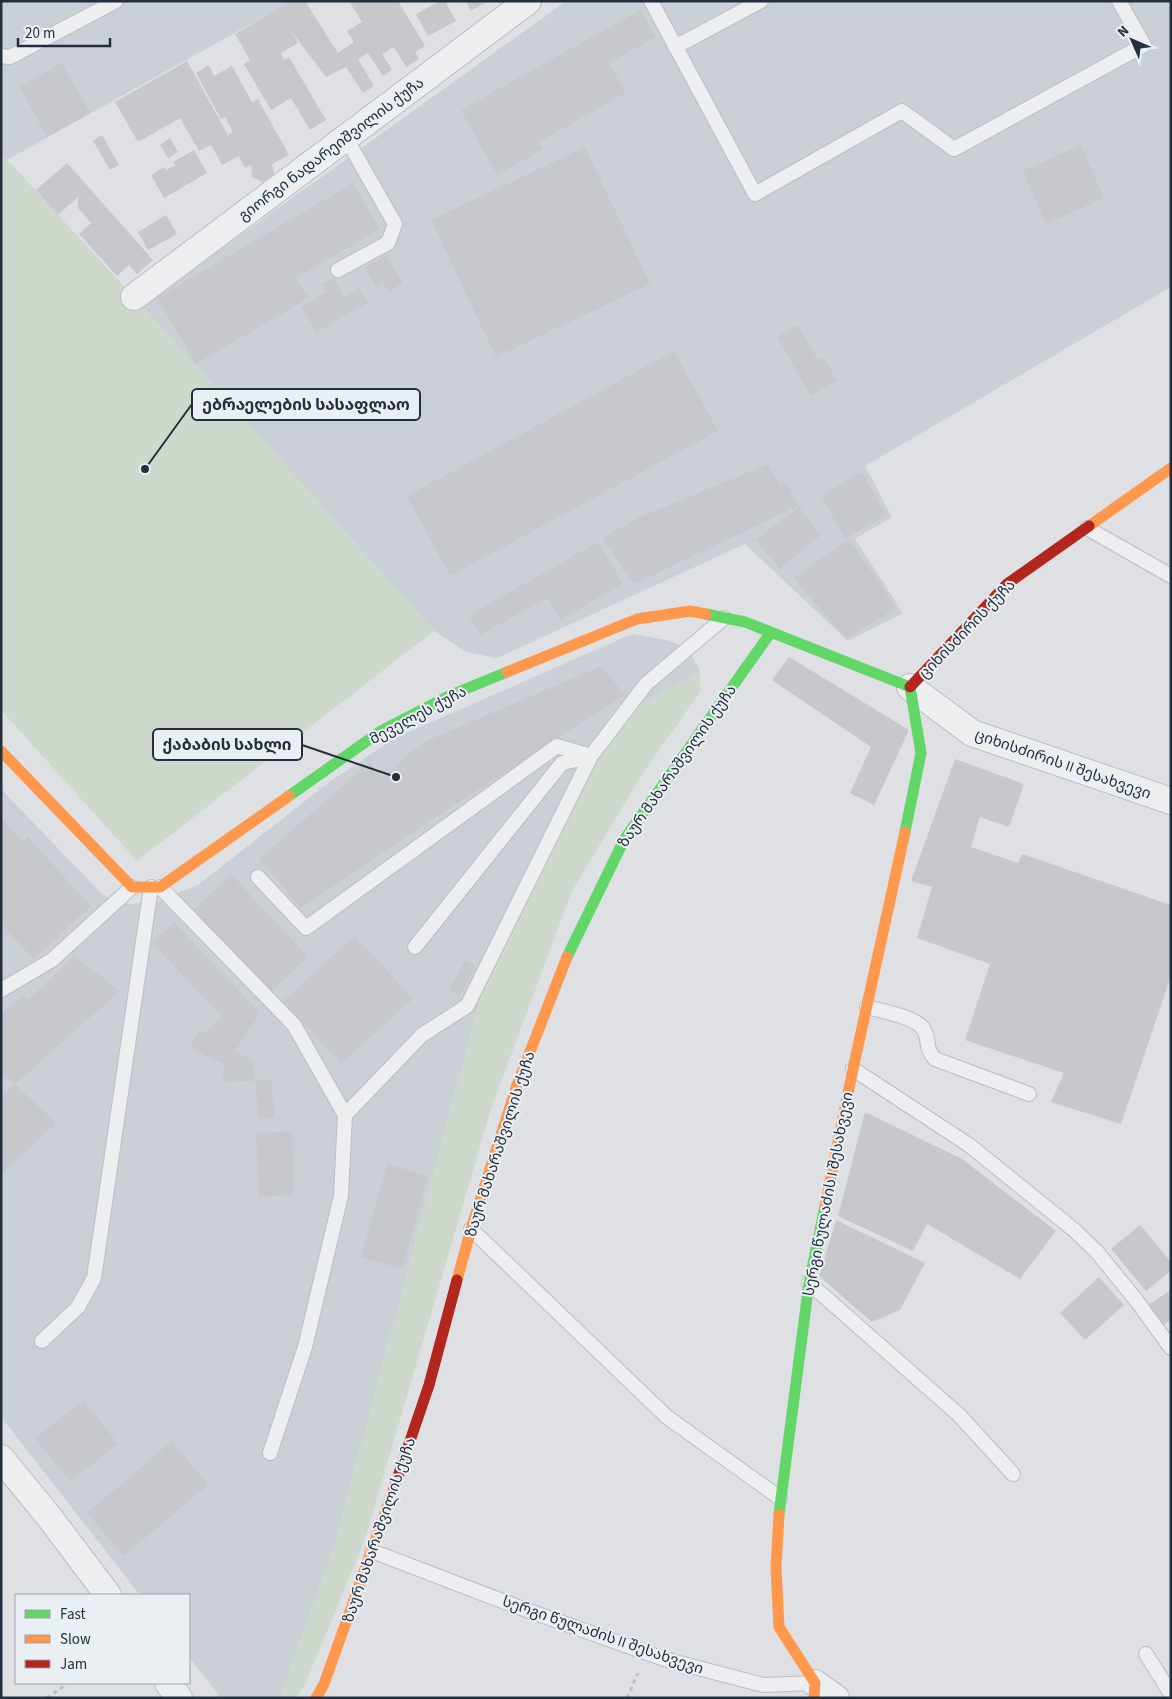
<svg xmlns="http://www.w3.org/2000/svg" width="1172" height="1699" viewBox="0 0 1172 1699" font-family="'Source Sans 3','Noto Sans Georgian',sans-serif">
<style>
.built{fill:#cbd0d7}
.green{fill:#cfd8cd}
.building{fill:#c6c8cb}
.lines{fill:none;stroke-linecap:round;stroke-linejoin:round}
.lane-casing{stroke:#bcbec1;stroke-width:16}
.street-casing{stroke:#bcbec1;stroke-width:28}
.path{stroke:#bcbfc3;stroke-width:3;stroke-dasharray:4 4;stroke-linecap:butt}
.lane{stroke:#eceef0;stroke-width:14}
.street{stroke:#eceef0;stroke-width:26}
.fast{stroke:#63d668;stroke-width:11}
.slow{stroke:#ff974d;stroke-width:11}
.jam{stroke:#b3261e;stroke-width:11}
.labels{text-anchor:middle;stroke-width:4;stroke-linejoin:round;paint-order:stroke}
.street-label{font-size:15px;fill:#242f3d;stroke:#eaeff4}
.leader{fill:none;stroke:#242f3d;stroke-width:2}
.callout-dot{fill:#242f3d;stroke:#eaeff4;stroke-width:2}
.callout{fill:#eaeff4;stroke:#242f3d;stroke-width:2}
.callout-label{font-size:16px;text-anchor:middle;font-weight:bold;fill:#242f3d}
</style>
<rect width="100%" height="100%" fill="#dee0e3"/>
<path class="built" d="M1,1H292L7,160L1,153Z
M566,1H1171V287L865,466L892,517L855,539L903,613L848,641L745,544L497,658L466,652L434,631L142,306Z
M632,634L671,641L689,650L700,671L633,710L280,1698H221L189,1657V1595H140L1,1417V789L103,895L129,904L158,901L198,885L328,783L393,739Z"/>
<path class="green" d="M1,153L134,297L434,631L137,861L1,710Z
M700,671V692L643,773L572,891L492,1106L364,1542L304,1687L295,1698H280L332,1553L482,990L566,809L633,710Z"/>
<path class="building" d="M291,1H305L338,53L354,42L347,31L362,22L349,1H398L425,46L415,52L419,59L406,67L394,47L382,54L392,70L383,76L368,53L358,59L374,86L363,93L346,67L326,77L291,31L298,43L281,53L284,60L289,57L326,120L310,130L291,98L271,110L244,64L250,60L235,34Z
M440,1H445L456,21L428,36L416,14Z
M466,1H488L471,11Z
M640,10L656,37L609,63L626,93L539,142L543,149L497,175L461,110Z
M187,61L228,135L233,132L225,117L221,119L196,73L209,65L214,76L232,66L252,102L258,99L289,155L272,164L274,174L263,182L252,177L251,165L245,168L239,156L222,165L211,145L199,151L180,118L138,142L115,102Z
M62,63L90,113L47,137L19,86Z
M102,135L119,165L110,170L93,141Z
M170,138L178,152L168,158L160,145Z
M1081,145L1104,198L1046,224L1023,171Z
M585,147L650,284L496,357L431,220Z
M194,150L207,173L164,198L151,175L164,167L166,170L176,165L173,162Z
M67,163L153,260L137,274L129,265L117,276L79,234L91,223L78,208V197L58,215L36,190Z
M353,183L380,229L296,278L309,298L196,364L157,298Z
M166,215L177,234L148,250L138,232Z
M386,255L403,283L389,292L382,282L376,287L365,268Z
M334,277L344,297L359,288L368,303L316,332L301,306L326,292L322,284Z
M798,325L818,360L824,357L837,381L811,396L777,337Z
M674,351L718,431L450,576L407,496Z
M768,464L779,485L787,483L798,506L634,584L602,538L640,517Z
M862,472L886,515L845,539L821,495Z
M799,507L821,535L780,569L756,540Z
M849,539L896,608L847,639L794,578Z
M598,542L623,584L560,620L548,598L480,635L469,615Z
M789,657L909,730L874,805L850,793L871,747L772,680Z
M601,666L625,695L444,812L301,908L259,859L370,762L383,777L422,743Z
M955,759L1024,784L1009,827L980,817L971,847L1018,863L1022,854L1171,905V976L1121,1124L1051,1102L1064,1073L965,1040L990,964L917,938L932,887L911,881Z
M1,818L23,841L28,837L91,906L34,959L1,924Z
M231,874L308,957L268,995L191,912Z
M174,922L260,1013L235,1051L253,1060L255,1081L222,1082L225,1065L190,1048L198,1031L203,1034L222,1017L152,943Z
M355,935L413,999L341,1064L283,1001Z
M74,956L120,991L15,1084L56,1123L1,1175V1097L15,1084L1,1073V1015L22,995L28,1000Z
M465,960L476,966L460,996L449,990Z
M271,1079L275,1117L259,1119L255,1081Z
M865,1112L962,1159L1056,1231L1020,1279L927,1224L913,1251L838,1216Z
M292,1131L294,1195L259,1197L256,1133Z
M387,1164L428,1176L402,1269L361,1257Z
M836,1220L925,1263L900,1310L872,1322L819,1276Z
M1140,1225L1171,1262V1271L1146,1291L1111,1249Z
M1099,1277L1124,1305L1085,1340L1060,1313Z
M1171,1290V1320L1161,1326L1148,1305Z
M84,1400L118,1444L70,1482L35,1438Z
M172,1441L208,1485L124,1556L87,1513Z"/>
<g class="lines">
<defs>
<path id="lane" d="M651,1L755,194L902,111L954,149L1144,45L1119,1
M675,47L761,1
M1,56L10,57L116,1
M338,270L388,243L395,224L346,138
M1087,528L1171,576
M258,877L306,928L557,746L591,756
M160,887L294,1025L345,1115L341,1196L305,1347L270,1453
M415,947L562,763L590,757
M1,990L52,960L132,887
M867,1007C882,1011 917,1017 924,1030C930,1040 924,1047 935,1059L1029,1094
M853,1069L969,1145L1073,1229L1097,1252L1136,1300L1171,1348
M345,1115L422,1035L467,1006L591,756L646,684L724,618
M471,1229L667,1417L780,1498
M809,1283L959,1415L1013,1474
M42,1341L78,1307L94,1278L151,887
M372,1551L518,1607L664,1659L763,1685L815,1683
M1146,1654L1171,1694"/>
<path id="street" d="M134,297L528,1
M910,687L972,733L1171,801
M1,1458L50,1518L108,1595
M168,1683L179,1698
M815,1683L836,1698"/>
</defs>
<use href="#lane" class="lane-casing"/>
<use href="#street" class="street-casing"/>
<path class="path" d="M47,1698L68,1683
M627,1698L638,1673"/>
<use href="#lane" class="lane"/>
<use href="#street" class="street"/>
<path class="fast" d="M706,614L745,622L910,687
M289,796L381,731L451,695L507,672
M905,832L921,753L910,687
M567,957L624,840L771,632
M779,1514L809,1283L825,1206"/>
<path class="slow" d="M1089,526L1171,468
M507,672L637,619L690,611L706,614
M1,751L132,887H160L289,796
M825,1206L853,1069L905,832
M457,1280L471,1229L517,1085L567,957
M779,1514L776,1568L779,1627L815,1683L814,1698
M316,1698L324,1684L394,1488"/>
<path class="jam" d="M910,687L1007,584L1089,526
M394,1488L429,1385L457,1280"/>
</g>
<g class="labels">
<g class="street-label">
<text transform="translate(331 149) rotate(-37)" y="5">გიორგი ნადარეიშვილის ქუჩა</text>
<text transform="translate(967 629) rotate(-46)" y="5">ციხისძირის ქუჩა</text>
<text transform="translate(418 715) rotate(-28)" y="5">მეველეს ქუჩა</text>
<text transform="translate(1063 764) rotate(19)" y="5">ციხისძირის II შესახვევი</text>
<text transform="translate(677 766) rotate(-55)" y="5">ზაურ მახარაშვილის ქუჩა</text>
<text transform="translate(500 1144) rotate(-72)" y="5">ზაურ მახარაშვილის ქუჩა</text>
<text transform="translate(828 1194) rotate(-79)" y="5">სერგი წულაძის I შესახვევი</text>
<text transform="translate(379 1530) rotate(-71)" y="5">ზაურ მახარაშვილის ქუჩა</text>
<text transform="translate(603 1635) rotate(19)" y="5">სერგი წულაძის II შესახვევი</text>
</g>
</g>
<path class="leader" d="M145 469L192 404M396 777L302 745"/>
<g class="callout-dot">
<circle cx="145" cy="469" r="5"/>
<circle cx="396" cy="777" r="5"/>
</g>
<g class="callout">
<rect x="192" y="389" width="228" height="31" rx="5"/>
<rect x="153" y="729" width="149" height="31" rx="5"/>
</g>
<g class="callout-label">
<text x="306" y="410">ებრაელების სასაფლაო</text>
<text x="227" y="750">ქაბაბის სახლი</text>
</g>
<rect width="1172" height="1699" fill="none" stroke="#242f3d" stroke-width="5"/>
<rect x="15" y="1594" width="175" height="90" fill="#eaeff4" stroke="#9ba2ab"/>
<rect x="25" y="1610" width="25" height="8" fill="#63d668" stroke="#9ba2ab"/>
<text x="60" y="1619" font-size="15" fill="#242f3d">Fast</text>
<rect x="25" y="1635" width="25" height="8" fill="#ff974d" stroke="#9ba2ab"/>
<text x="60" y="1644" font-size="15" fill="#242f3d">Slow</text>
<rect x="25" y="1660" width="25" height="8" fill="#b3261e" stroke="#9ba2ab"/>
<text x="60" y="1669" font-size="15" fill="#242f3d">Jam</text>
<g transform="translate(1132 40) rotate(315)" stroke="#eaeff4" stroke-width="4" paint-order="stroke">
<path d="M0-4L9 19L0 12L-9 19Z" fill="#242f3d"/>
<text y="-8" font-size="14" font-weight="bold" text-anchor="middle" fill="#242f3d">N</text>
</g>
<path d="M18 38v8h92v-8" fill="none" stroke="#242f3d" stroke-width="2.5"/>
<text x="25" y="38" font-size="15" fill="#242f3d" stroke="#eaeff4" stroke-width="4" paint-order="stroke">20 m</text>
</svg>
